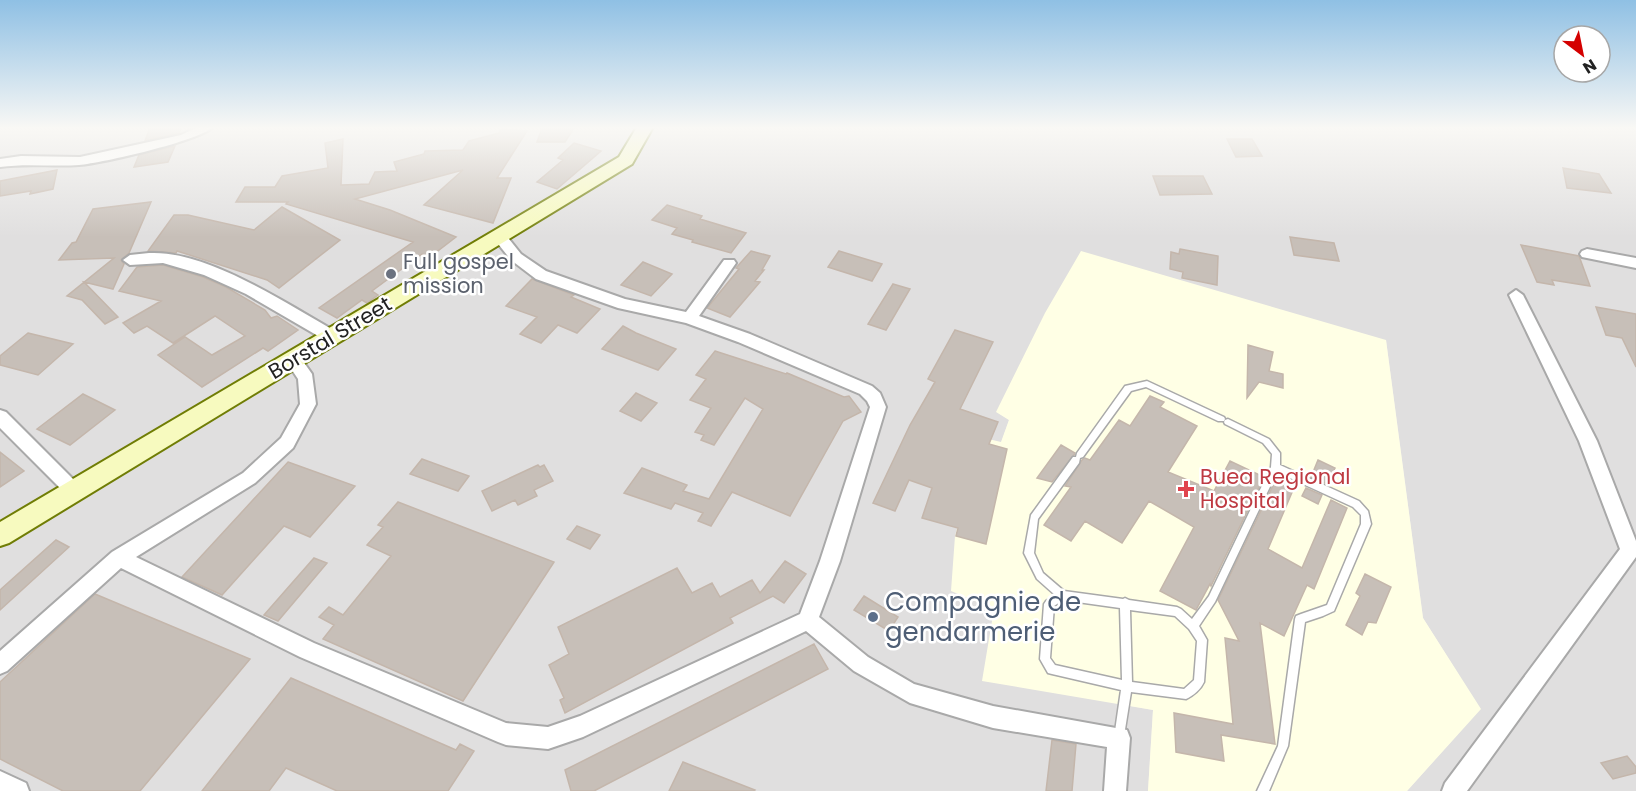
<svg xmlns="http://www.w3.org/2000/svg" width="1636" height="791" viewBox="0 0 1636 791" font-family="Poppins,sans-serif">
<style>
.residential{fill:#e0dfdf}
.education{fill:#ffffe5}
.building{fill:#c7bfb8;stroke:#c4b6ab;stroke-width:1.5}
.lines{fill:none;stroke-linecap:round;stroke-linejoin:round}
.lane-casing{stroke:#a9a9a9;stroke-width:3}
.street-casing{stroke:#a9a9a9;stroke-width:4}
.secondary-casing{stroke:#707d05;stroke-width:4}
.lane{fill:#fff;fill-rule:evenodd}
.street{fill:#fff;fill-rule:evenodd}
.secondary{fill:#f7fabf;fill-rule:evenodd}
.worship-dot{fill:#6b7280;stroke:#fff;stroke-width:2}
.health-dot{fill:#e0444e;stroke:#fff;stroke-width:2}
.service-dot{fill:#5c6f8a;stroke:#fff;stroke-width:2}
.labels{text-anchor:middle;stroke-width:5;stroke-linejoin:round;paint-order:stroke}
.worship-label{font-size:21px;fill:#5b616d;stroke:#fff;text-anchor:start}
.street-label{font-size:21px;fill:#222;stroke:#fff}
.health-label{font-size:21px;fill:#be3a42;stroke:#fff;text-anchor:start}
.near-service-label{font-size:26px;fill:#4e5e75;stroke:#fff;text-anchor:start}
</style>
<rect width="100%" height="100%" fill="#f2efe9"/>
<path class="residential" d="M0,127H1636V791H1407L1480,709L1423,618L1386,340L997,412L1009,420L1001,443L980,437L994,608L1125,705L1153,710L1148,791H0Z"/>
<path class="education" d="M1081,251L1386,340L1423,618L1481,709L1407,791H1148L1153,710L982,681L994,609L951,591L955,536L980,437L1001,442L1009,420L996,412L1045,313Z"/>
<path class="building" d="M150,127H182L179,133L145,141Z
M542,128H574L565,142H537Z
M501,129L527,131L497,178H511L493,223L424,205L463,170L355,199L390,210L456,237L430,257L422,254L372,291L378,295L367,303L362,300L337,318L319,308L413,242L286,204L288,202H236L245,187H275L282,176L328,168L325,143L343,139L341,185L369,184L375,172L397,171L394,162L424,154L425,151L463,150L469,141L499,133Z
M1227,139H1252L1262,156L1236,157Z
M574,143L601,151L557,189L537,182L563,160L558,158Z
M175,146L168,162L134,167L139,155Z
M1563,168L1599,174L1611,193L1567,188Z
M57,170L53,189L30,194L31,191L0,196V181Z
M1153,176H1203L1212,194L1160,195Z
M151,202L129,253L121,260L124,264L113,289L84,282L118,317L105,324L82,300L67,296L114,258L59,260L72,243L76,242L93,209Z
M667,205L702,216L700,219L746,233L731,253L692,242L693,240L672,234L677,228L652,220Z
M282,207L340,240L279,288L267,280L177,251L176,253L148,251L174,215H188L254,230Z
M1290,237L1334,243L1339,261L1294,255Z
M1521,245L1579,256L1590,286L1552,280L1554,285L1537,282Z
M1180,249L1218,256L1217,285L1182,278L1183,272L1170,269L1171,252L1179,254Z
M751,251L770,256L762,270H764L755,281L760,282L730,317L707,308L739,269L736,268Z
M839,251L882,264L872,281L828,267Z
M643,262L672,274L651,296L621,285Z
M163,265L203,277L226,287L265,310L271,318L277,316L298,330L268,351L263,348L202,387L158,355L185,337L212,355L245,336L215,316L173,343L147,326L134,333L123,323L161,301L119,291L137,267Z
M532,279L574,295L571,297L600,309L577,333L558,325L541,343L520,334L537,317L506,306Z
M893,284L910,289L886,330L868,324Z
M1596,307L1636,314V367L1622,338L1606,335Z
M623,326L636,333L676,349L658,370L602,349Z
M955,330L993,342L960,409L998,422L989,444L1007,449L986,544L956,536L958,528L922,518L932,488L909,480L895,511L873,503L910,425L935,382L928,379Z
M28,333L73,344L38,375L0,365V356Z
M1248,345L1273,352L1269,371L1283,374V388L1259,382L1247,398Z
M715,351L786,374L787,373L844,397L849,396L861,412L843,421L790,516L732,492L711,526L698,521L703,513L675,503L671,509L624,493L642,468L687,485L683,491L709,499L763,409L745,398L714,445L701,440L704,435L695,432L711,408L690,400L706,379L696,375Z
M636,393L657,403L641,421L620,411Z
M83,394L115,410L70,445L37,429Z
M1150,396L1164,402L1160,407L1197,426L1168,472L1214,491L1230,461L1264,477L1211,586L1210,584L1196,610L1160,591L1194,527L1149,501L1122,543L1085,521L1071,541L1044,525L1071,487L1065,486L1082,460L1085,458L1090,460L1119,420L1130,426Z
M1061,445L1075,453L1074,455L1052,482L1037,478Z
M0,452L24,471L0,487Z
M422,459L469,476L458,491L410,474Z
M1318,460L1335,468L1327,484L1311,477Z
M288,462L355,486L310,537L284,526L222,595L182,577Z
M538,465L540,467L544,465L553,481L534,490L537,496L518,505L515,500L492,511L482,491Z
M1278,475L1296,483L1268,549L1302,568L1331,500L1347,508L1314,589L1307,585L1284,636L1260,623L1275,744L1221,735L1224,761L1176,752L1174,713L1233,724L1225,638L1239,641L1218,600Z
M1306,488L1322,495L1318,504L1302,496Z
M398,502L554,562L463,701L323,639L334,625L319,617L329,607L343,615L391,556L367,545L383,527L378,525Z
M577,526L600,535L590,549L567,539Z
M56,540L69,547L0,610V590Z
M314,558L327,563L278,621L264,615Z
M785,561L806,574L784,603L773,596L730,618L733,623L565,713L560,700L564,698L549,665L569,654L558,627L677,568L692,593L712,583L720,597L752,580L760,593Z
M1365,574L1391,587L1376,623L1368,622L1362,635L1346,625L1360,596L1356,593Z
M95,594L250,659L140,791H63L0,759V682Z
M864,596L898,617L889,631L854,610Z
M814,644L828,669L594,791H571L565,770Z
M291,678L456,750L460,744L474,751L448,791H337L286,768L269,791H202Z
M1052,740L1076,744L1072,791H1046Z
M1627,756L1636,767V773L1613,779L1601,763Z
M683,762L755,790L754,791H669Z"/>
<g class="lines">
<defs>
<path id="lane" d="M1147,381L1224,417L1225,419L1224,421H1218L1146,387L1131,391L1083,457L1080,458L1079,463L1038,519L1034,553L1043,573L1064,591L1123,599L1125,598L1129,600L1177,607L1181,609L1192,619L1209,596L1271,467L1272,454L1263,443L1225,424L1224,422L1225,420L1228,419L1269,439L1280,453V465L1359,501L1368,511L1371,524L1334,611L1323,616L1305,622L1288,746L1269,791H1257L1278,746L1295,619L1296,616L1301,614L1327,605L1361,524V515L1353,507L1277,472L1215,602L1199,626L1207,640L1204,682C1201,689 1193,696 1186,699L1131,692L1123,742L1119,743L1115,742L1114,738L1121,690L1052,674L1048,673L1040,659L1044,604L1046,601L1055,595L1037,579L1024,553L1031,515L1073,457H1076L1077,453L1125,386ZM1063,600L1120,608L1122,680L1055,665L1050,658L1054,606ZM1130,610L1175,616L1189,629L1197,641L1194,680L1184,689L1132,682Z"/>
<path id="street" d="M198,127H213C199,141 102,163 79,165C53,167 27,163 0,167V159L21,156L80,157L181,135Z
M500,232L505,234L521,254L546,271L625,299L686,312L724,260H734L736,263L699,316L750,334L872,386L880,393L886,407L840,561L819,617L868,657L914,684L993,706L1127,730L1130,738L1126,791H1104L1107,747L993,728L910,703L854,671L806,631L583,737L548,749L506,745L498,742L300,657L121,568L7,671L0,674V651L112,552L243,473L281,438L300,404L298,379L286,361L288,357H300L312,374L316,404L293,448L255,483L136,557L314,643L506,723L548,727L580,716L800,614L820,561L870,407L867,401L860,394L738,342L686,323L618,308L536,279L511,260L495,240L493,237Z
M1587,249L1636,258V268L1582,257L1580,254L1582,251Z
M149,253C207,250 287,304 337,332L339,336L337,340H325L246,294L204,275L163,263L130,265L123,260L130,255Z
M1516,290L1523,295L1597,441L1636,541V557L1467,791H1442L1445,783L1620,549L1579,441L1509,295Z
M0,410L6,412L80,486L83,491L80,496L74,498L68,496L0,428Z
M0,771L26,783L29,791H0Z"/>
<path id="secondary" d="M637,127H653L632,164L9,543L0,546V522L619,157Z"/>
</defs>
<use href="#lane" class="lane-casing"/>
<use href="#street" class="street-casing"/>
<use href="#secondary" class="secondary-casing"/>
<use href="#lane" class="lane"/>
<use href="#street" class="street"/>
<use href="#secondary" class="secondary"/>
</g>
<linearGradient id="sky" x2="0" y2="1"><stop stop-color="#8fc0e4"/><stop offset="0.54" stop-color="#f9f8f5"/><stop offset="1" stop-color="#f9f8f5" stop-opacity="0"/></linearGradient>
<rect width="1636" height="237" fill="url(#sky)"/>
<circle class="worship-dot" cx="391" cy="274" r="6"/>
<path class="health-dot" d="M1183 480h6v6h6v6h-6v6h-6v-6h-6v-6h6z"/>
<circle class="service-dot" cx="873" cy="617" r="6"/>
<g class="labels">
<g class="worship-label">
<text x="403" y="269">Full gospel<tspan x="403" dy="24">mission</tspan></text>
</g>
<g class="street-label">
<text transform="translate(330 338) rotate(-31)" y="7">Borstal Street</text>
</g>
<g class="health-label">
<text x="1200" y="484">Buea Regional<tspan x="1200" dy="24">Hospital</tspan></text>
</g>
<g class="near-service-label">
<text x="885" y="611">Compagnie de<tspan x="885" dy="30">gendarmerie</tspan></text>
</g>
</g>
<g transform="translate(1582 54) rotate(148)"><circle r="28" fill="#ffffff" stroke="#a7a7a7" stroke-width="1.5"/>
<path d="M0-4.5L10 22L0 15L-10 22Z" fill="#d40000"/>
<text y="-9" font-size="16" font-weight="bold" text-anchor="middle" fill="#222222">N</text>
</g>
</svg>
